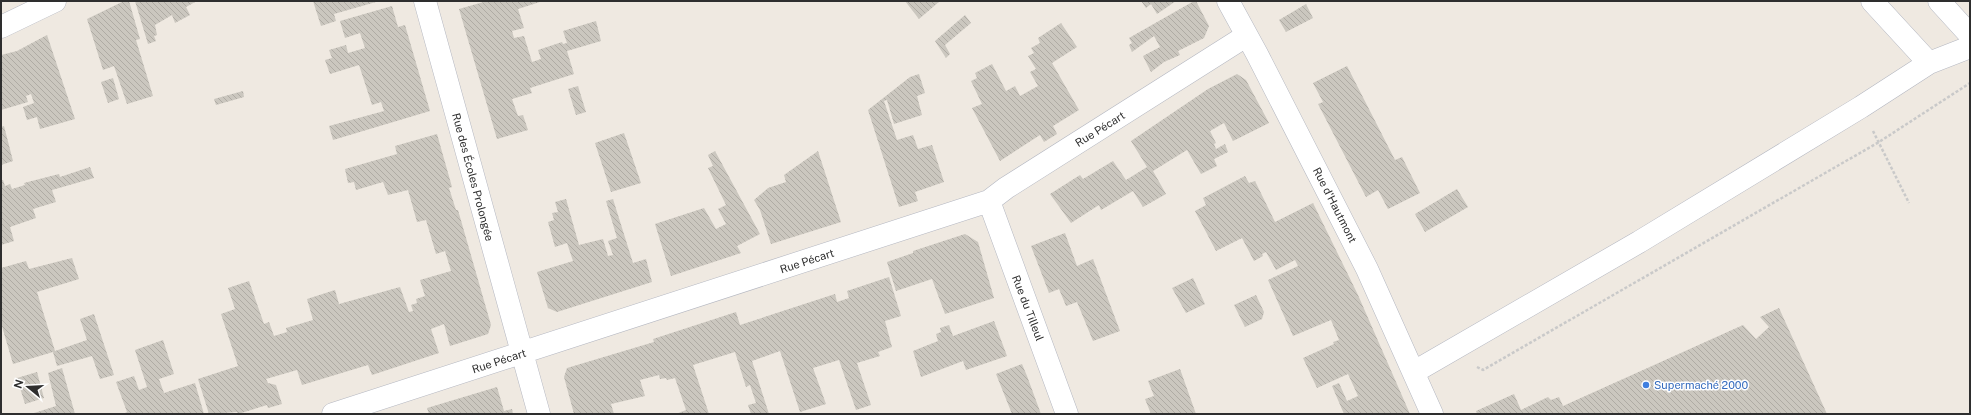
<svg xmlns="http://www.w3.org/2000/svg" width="1971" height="415" viewBox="0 0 1971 415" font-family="'Public Sans',sans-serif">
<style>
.building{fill:url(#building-back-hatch)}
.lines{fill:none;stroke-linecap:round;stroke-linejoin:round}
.minor-casing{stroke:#b4b7c1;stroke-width:23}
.path{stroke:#c9c9c9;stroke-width:2.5;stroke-dasharray:3 2;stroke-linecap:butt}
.minor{stroke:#fff;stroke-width:22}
.shop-dot{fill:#3f7fe0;stroke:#fff;stroke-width:1.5}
.labels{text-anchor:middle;stroke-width:3;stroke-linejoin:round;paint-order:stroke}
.street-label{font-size:11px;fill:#2e2e2e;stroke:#fff}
.shop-label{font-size:11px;fill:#366cbe;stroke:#fff;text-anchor:start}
</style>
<defs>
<pattern id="building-back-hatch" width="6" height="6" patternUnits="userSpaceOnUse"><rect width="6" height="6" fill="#cbc7bf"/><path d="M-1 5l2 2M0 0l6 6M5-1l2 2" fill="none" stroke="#afaba4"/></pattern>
</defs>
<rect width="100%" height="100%" fill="#efe9e1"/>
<path class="building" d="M124,1H129L140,39L136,40L153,96L127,104L114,66L103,70L87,19Z
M135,1H197L186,7L190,15L175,23L172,15L155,25L157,35L154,36L156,41L148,44Z
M313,1H376V2L334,14L336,21L321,26Z
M487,1H543L518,9L524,28L512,31L514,38L524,36L532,62L541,59L538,50L562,42L563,44L567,43L563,31L596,21L601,41L567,51L574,74L530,88L532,93L512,99L518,116L523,115L528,130L497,139L459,9Z
M905,1H940L919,19Z
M1141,1H1176L1157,14L1151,4L1146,8Z
M1194,1H1196L1209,26L1204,38L1178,51L1180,55L1164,62L1151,72L1143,56L1160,47L1154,36L1132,52L1129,45L1132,43L1129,38Z
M1306,4L1313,18L1286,32L1279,20Z
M392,6L398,27L405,25L430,111L333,140L329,126L384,111L381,102L372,105L359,65L330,74L325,60L332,58L329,50L346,45L348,53L365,48L360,33L345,38L340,21Z
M965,15L971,23L945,45L950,54L946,58L935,41Z
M1061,23L1077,47L1052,63L1079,110L1053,126L1057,134L1044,142L1040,135L1000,161L972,108L982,104L971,81L977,78L975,73L992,64L1006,91L1015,86L1020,96L1038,86L1030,72L1036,69L1028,56L1034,53L1031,48L1040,43L1038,38Z
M47,35L75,119L40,129L37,117L27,120L23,107L34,103L31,94L26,96L28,102L1,110V55L17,51Z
M1347,66L1395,160L1402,157L1420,193L1388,209L1378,190L1366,197L1318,104L1323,102L1313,83Z
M919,74L925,93L917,96L922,115L894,124L887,100L884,101L897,140L913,135L918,149L932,145L944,182L915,192L918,201L899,207L868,110L910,77Z
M1237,74L1246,80L1269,123L1233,141L1224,123L1210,131L1216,143L1214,144L1216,149L1225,144L1228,152L1214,159L1217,166L1201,174L1187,150L1153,171L1166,194L1143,207L1133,191L1101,210L1099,205L1071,223L1050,194L1080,175L1083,179L1113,161L1126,180L1147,167L1131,141L1208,89Z
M113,78L119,99L108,103L101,82Z
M578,86L586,112L576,115L568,89Z
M243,91L244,97L216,105L214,99Z
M4,126L13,161L1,165V127Z
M624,133L641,183L611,192L595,143Z
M437,134L452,187L449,188L456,210H458L491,325L488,334L450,346L444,324L431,329L439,353L372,375L368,365L302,385L297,370L266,379L268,383L276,385L282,404L268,408L267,405L238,414L237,412L209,414L198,379L238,366L221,314L235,309L228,288L249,281L264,324L269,322L274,336L287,332L286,328L313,320L307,299L335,290L339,304L400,287L409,312L413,311L411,305L417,303L416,299L425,296L420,280L451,271L445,251L436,254L426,220L417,222L408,190L388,195L383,182L356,190L354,182L348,183L345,169L397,154L395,146Z
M715,151L760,234L737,246L741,253L671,276L655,224L704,208L716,229L726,224L718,209L726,205L708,168L713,166L708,155Z
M818,151L841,222L771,244L760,210L754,200L768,188L786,182L784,175Z
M90,167L94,178L52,190L56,202L33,209L36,218L10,227L14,241L1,245V180H3L5,186L10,184L12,189L25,185L24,183L59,174L60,177Z
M1245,176L1249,183L1255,181L1275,222L1313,203L1358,295L1410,414H1344L1332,386L1339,383L1347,401L1358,396L1348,374L1317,388L1303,358L1334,344L1333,342L1339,340L1331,320L1293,336L1268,280L1298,266L1295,260L1276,270L1266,252L1262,254L1263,256L1254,261L1242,238L1216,251L1195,211L1206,205L1203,198Z
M1457,189L1468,207L1425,232L1415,214Z
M566,199L579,245L603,239L608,256L613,255L608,241L617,238L606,201L613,199L633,263L646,259L652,282L557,312L548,308L537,272L573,261L567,243L555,247L548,222L554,220L552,213L558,212L555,202Z
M1065,233L1077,266L1093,259L1120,331L1093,341L1077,302L1066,306L1059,289L1049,293L1031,246Z
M965,234L978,242L994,298L945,314L932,279L896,291L887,262L913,253V251Z
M72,258L79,279L37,292L55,351L87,340L80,319L94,314L114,375L100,379L92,356L57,366L53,352L13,364L1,323V268L26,261L29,269Z
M889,277L901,316L885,321L892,347L878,352L880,356L857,363L871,405L856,410L839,360L813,368L826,404L800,412L780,351L752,361L769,414H751L748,405L756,403L750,385L746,387L735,352L693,365L709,414H676L686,410L675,378L667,380L666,378L660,379L659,375L640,380L645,396L611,404L614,414H574L564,377L567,368L654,342L653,339L736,312L740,325L835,294L837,302L849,298L847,291Z
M1193,278L1205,304L1186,313L1172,288Z
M1256,295L1264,312L1262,319L1245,327L1234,305Z
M1779,308L1827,414H1477L1476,411L1514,394L1521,410L1548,397L1551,400L1559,397L1563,406L1743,325L1756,339L1769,327L1760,317Z
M994,321L1007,356L966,370L963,361L921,377L913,351L938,341L936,334L941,332L940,328L949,325L953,336Z
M163,340L174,374L159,379L164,393L195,383L204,414H123L127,412L116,382L134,376L139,390L147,387L135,350Z
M1022,364L1027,376L1041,414H1012L996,374Z
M62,368L75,414H31L56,406L48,373Z
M1180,369L1196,414H1151L1145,399L1154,396L1148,381Z
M37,372L44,398L25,404L17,378Z
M497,387L504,411L512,409L513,414H429L427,408Z"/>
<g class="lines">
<defs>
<path id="minor" d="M425,1L539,414
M1228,1L1257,54L1367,269L1432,414
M1872,1L1929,63
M1939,1L1970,35
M1,27L55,1
M989,201L1067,414
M1414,372L1639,242L1861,107L1929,63L1970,47
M333,414L989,201L1006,188L1246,36"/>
</defs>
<use href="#minor" class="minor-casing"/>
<path class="path" d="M1873,131L1909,203
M1477,367L1483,370L1879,142L1970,83"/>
<use href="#minor" class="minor"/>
</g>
<circle class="shop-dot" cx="1646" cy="385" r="4"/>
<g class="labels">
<g class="street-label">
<text transform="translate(1100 129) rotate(-32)" y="4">Rue Pécart</text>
<text transform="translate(473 177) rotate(75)" y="4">Rue des Écoles Prolongée</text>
<text transform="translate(1335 205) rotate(63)" y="4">Rue d'Hautmont</text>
<text transform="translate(807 261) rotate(-18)" y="4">Rue Pécart</text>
<text transform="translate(1028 308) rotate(69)" y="4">Rue du Tilleul</text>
<text transform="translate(499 361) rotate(-18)" y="4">Rue Pécart</text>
</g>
<g class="shop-label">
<text x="1654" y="389">Supermaché 2000</text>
</g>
</g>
<rect width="1971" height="415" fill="none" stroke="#2e2e2e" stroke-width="4"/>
<g transform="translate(28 387) rotate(288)" stroke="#ffffff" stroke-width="3" paint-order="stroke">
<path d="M0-3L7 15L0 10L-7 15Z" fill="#2e2e2e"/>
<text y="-6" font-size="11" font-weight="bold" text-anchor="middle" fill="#2e2e2e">N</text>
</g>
</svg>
